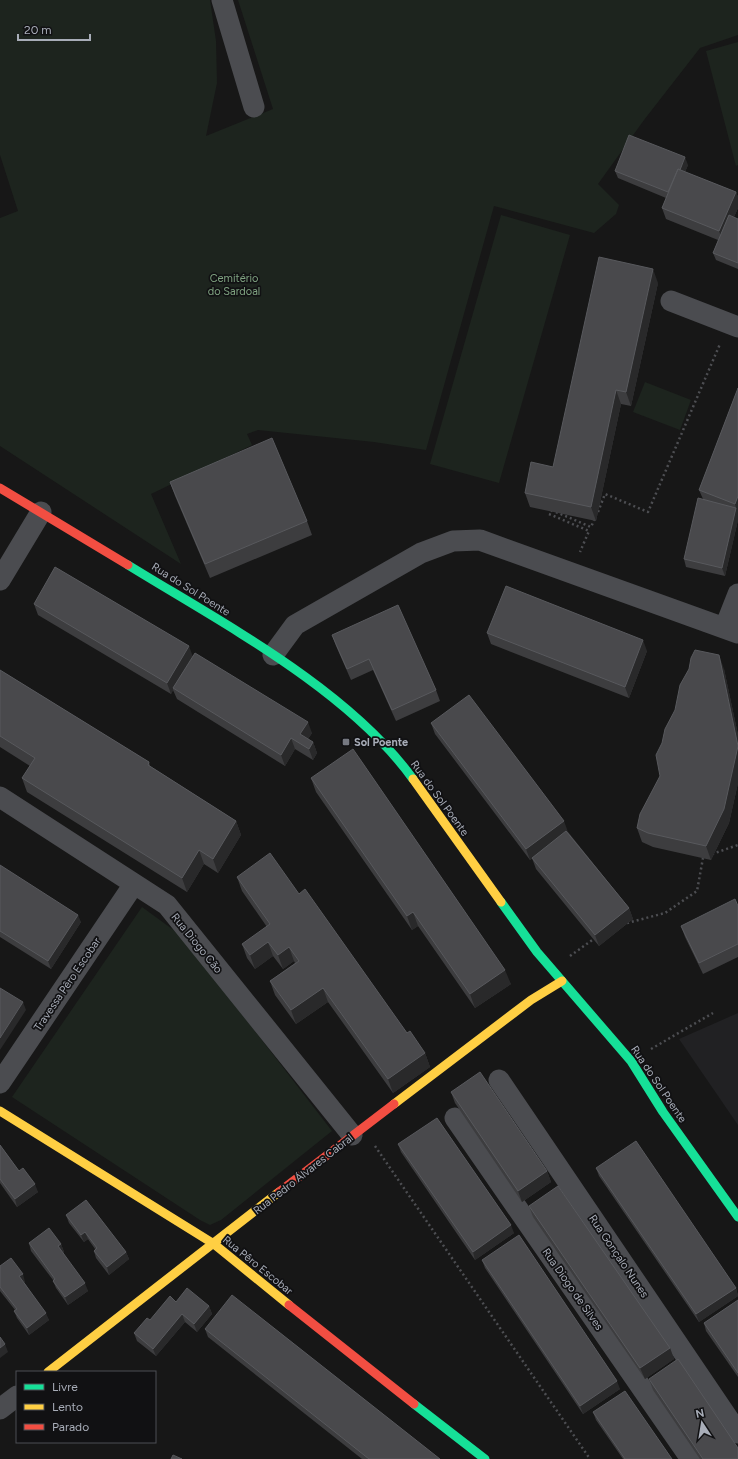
<svg xmlns="http://www.w3.org/2000/svg" width="738" height="1459" viewBox="0 0 738 1459" font-family="Figtree,sans-serif">
<style>
.built{fill:#212123}
.green{fill:#1d241e}
.lines{fill:none;stroke-linecap:round;stroke-linejoin:round}
.path{stroke:#4d4e52;stroke-width:2.5;stroke-dasharray:2 3;stroke-linecap:butt}
.street{stroke:#4b4c50;stroke-width:21}
.fast{stroke:#16e098;stroke-width:9}
.slow{stroke:#ffcf43;stroke-width:9}
.jam{stroke:#f24e42;stroke-width:9}
.wall{fill:#3d3d3f}
.shaded-wall{fill:#29292a}
.building{fill:#49494c;stroke:#58595d}
.poi-dot{fill:#757880;stroke:#111113;stroke-width:1.5}
.labels{text-anchor:middle;stroke-width:3.5;stroke-linejoin:round;paint-order:stroke}
.park-label{font-size:11px;fill:#7fa381;stroke:#111113}
.street-label{font-size:11px;fill:#a8adb8;stroke:#111113}
.poi-label{font-size:11px;font-weight:bold;fill:#a8adb8;stroke:#111113;text-anchor:start}
</style>
<rect width="100%" height="100%" fill="#171717"/>
<path class="built" d="M738,1013V1125L679,1039Z"/>
<path class="green" d="M0,0H210L216,41L217,83L206,136L273,109L238,0H738V35L700,48L644,120L598,184L619,205L616,214L594,233L494,206L426,450L374,442L258,430L247,434L252,445L151,494L181,564L0,446V218L18,211L0,155Z
M738,42V165L736,166L706,51Z
M501,215L570,235L499,483L430,464Z
M645,382L691,400L680,430L633,412Z
M142,907L179,934L198,957L332,1131L221,1220L210,1225L200,1220L12,1097Z"/>
<g class="lines">
<path class="path" d="M552,510L549,514L589,531L580,552
M556,512L591,527L595,518
M598,512L605,494L648,512L720,344
M712,854L738,845
M627,923L665,913L697,891L703,858L706,857
M570,956L595,938
M651,1049L713,1013
M375,1146L590,1459"/>
<path class="street" d="M222,0L254,107
M671,301L738,327
M0,580L41,512
M725,627L738,594
M273,655L295,625L421,553L453,541L480,540L738,633
M0,797L167,905L352,1135
M499,1080L738,1433
M0,1083L134,884
M455,1118L691,1459
M0,1409L17,1396"/>
<path class="fast" d="M128,565C222,623 348,689 413,779
M501,902L537,952L631,1061L663,1112L738,1217
M414,1404L485,1459"/>
<path class="slow" d="M413,779L501,902
M394,1104L531,1000L562,981
M0,1111L214,1244L289,1305
M48,1372L279,1192"/>
<path class="jam" d="M0,488L128,565
M279,1192L394,1104
M289,1305L414,1404"/>
</g>
<path class="wall" d="M688,165L685,172L736,192L738,197V208L734,217L738,219V269L716,260L713,253L718,240L666,219L662,208L666,198L618,178L615,171Z
M658,283L631,406L621,404L596,521L530,507L525,493L553,467Z
M738,388V520L725,576L686,567L684,559L703,499L699,490Z
M170,482L307,521L312,535L210,578L175,496Z
M34,604L193,656L312,733L308,739L313,742L317,753L313,760L295,749L285,766L177,699L173,690L171,694L38,615Z
M487,633L647,651L629,698L491,644Z
M332,635L436,690L440,701L396,721L373,670L351,680L336,646Z
M724,669L738,735V783L729,823L711,860L653,847L642,842L637,828L660,776Z
M0,670L149,762L150,766L236,821L241,835L218,873L204,864L187,892L27,792L22,778L30,766L0,747Z
M431,723L568,832L629,908L633,919L599,946L536,869L532,858L536,856L530,860L435,734Z
M311,778L511,984L475,1008L418,926L412,930L316,792Z
M0,865L81,922L51,969L0,937Z
M237,877L299,894L407,1033L425,1053L430,1067L393,1093L328,1002L296,1024L275,995L270,981L295,963L294,961L283,969L273,956L255,969L247,958L242,944L267,927L242,891Z
M738,906V957L703,974L685,937L681,926Z
M451,1092L547,1171L551,1182L522,1202L455,1103Z
M398,1144L514,1233L475,1260L401,1152Z
M0,1145L19,1171L38,1192L17,1207L0,1183Z
M596,1168L736,1288L738,1296L699,1322L599,1176Z
M529,1206L670,1348L674,1359L645,1379L533,1217Z
M66,1215L126,1252L129,1259L109,1275L96,1258L94,1251L95,1249L88,1239L84,1242L69,1223Z
M29,1243L61,1244L64,1252L63,1253L88,1291L68,1305L56,1288L53,1281V1280L31,1251Z
M482,1260L620,1389L583,1414L485,1268Z
M0,1266L25,1282H24L49,1320L29,1335L17,1318L14,1311L15,1310L0,1291Z
M738,1300V1377L706,1331L704,1323Z
M176,1302L209,1306L212,1314L197,1332L185,1322L156,1356L137,1341L134,1333L150,1320Z
M205,1329L440,1459H362L208,1337Z
M649,1379L738,1459H700L653,1390Z
M593,1412L672,1459H623L596,1420Z"/>
<path class="shaded-wall" d="M685,157L688,165L673,201L671,193Z
M736,192L738,197V208L723,242L719,231Z
M653,269L658,283L631,406L626,392Z
M616,390L621,404L596,521L591,507Z
M738,496V520L725,576L722,568L736,508L735,504Z
M643,640L647,651L629,698L625,687Z
M189,646L193,657L173,688V690L171,694L167,683Z
M719,655L724,669L738,735V783L729,823L711,860L706,846Z
M308,722L312,733L304,745L300,734Z
M291,738L295,749L285,766L281,755Z
M313,742L317,753L313,760L309,749Z
M236,821L241,835L218,873L213,859Z
M564,821L568,832L530,860L526,849Z
M199,850L204,864L187,892L182,878Z
M629,908L633,919L599,946L595,935Z
M413,912L418,926L412,930L407,916Z
M78,915L81,922L51,969L48,961Z
M268,942L273,956L255,969L250,955Z
M289,947L294,961L283,969L278,955Z
M505,970L511,984L475,1008L470,994Z
M323,988L328,1002L296,1024L291,1010Z
M23,1002L26,1010L0,1050V1038Z
M425,1053L430,1067L393,1093L388,1079Z
M547,1171L551,1182L522,1202L518,1191Z
M35,1184L38,1192L17,1207L15,1199Z
M511,1225L514,1233L475,1260L473,1252Z
M85,1232L88,1239L84,1242L81,1235Z
M61,1244L64,1252L61,1254L58,1246Z
M126,1252L129,1259L109,1275L107,1267Z
M23,1274L25,1282L22,1284L19,1276Z
M85,1283L88,1291L68,1305L65,1297Z
M736,1288L738,1296L699,1322L696,1314Z
M209,1306L212,1314L197,1332L194,1324Z
M46,1313L49,1320L29,1335L27,1328Z
M182,1314L185,1322L156,1356L153,1349Z
M5,1344L8,1352L0,1358V1348Z
M670,1348L674,1359L645,1379L640,1368Z
M617,1381L620,1389L583,1414L580,1406Z"/>
<path class="building" d="M629,135L685,157L680,170L678,169L668,192L615,171Z
M678,169L736,192L719,231L662,208Z
M729,215L738,219V263L713,253Z
M599,257L653,269L626,392L616,390L591,507L525,493L531,462L553,467Z
M738,388V496L735,504L699,490Z
M272,438L307,521L205,564L170,482Z
M698,498L736,508L722,568L684,559Z
M55,567L189,646L167,683L34,604Z
M506,586L643,640L625,687L487,633Z
M398,605L436,690L392,710L369,659L347,669L332,635Z
M695,650L719,655L738,746L724,809L706,846L648,833L637,828L640,814L660,776L656,755L662,743L665,729L675,710L680,685L689,669L691,658Z
M195,653L308,722L300,734L313,742L309,749L291,738L281,755L173,688Z
M0,670L149,762L148,765L236,821L213,859L199,850L182,878L22,778L35,758L0,736Z
M469,695L564,821L526,849L431,723Z
M353,749L505,970L470,994L413,912L407,916L311,778Z
M566,831L629,908L595,935L532,858Z
M270,853L299,894L305,889L407,1033L410,1031L425,1053L388,1079L323,988L291,1010L270,981L299,961L289,947L278,955L268,942L250,955L242,944L270,924L237,877Z
M0,865L78,915L48,961L0,931Z
M735,899L738,906V944L699,963L681,926Z
M0,988L23,1002L0,1038Z
M480,1072L547,1171L518,1191L451,1092Z
M437,1118L511,1225L473,1252L398,1144Z
M636,1141L736,1288L696,1314L596,1168Z
M0,1145L19,1171L23,1168L35,1184L15,1199L0,1179Z
M558,1186L670,1348L640,1368L529,1206Z
M86,1200L126,1252L107,1267L94,1251L97,1248L85,1232L81,1235L66,1215Z
M49,1228L61,1244L58,1246L85,1283L65,1297L53,1281L55,1279L29,1243Z
M519,1235L617,1381L580,1406L482,1260Z
M11,1258L23,1274L19,1276L46,1313L27,1328L14,1311L17,1309L0,1287V1266Z
M187,1288L209,1306L194,1324L182,1314L153,1349L134,1333L147,1318L150,1320L170,1296L176,1302Z
M232,1295L440,1459H369L205,1329Z
M738,1300V1373L704,1323Z
M0,1337L5,1344L0,1348Z
M678,1359L738,1448V1459H703L649,1379Z
M625,1391L672,1459H625L593,1412Z
M173,1455L182,1459H171Z"/>
<rect class="poi-dot" x="342" y="738" width="8" height="8" rx="2"/>
<g class="labels">
<g class="park-label">
<text x="234" y="282">Cemitério<tspan x="234" dy="13">do Sardoal</tspan></text>
</g>
<g class="street-label">
<text transform="translate(191 589) rotate(32)" y="4">Rua do Sol Poente</text>
<text transform="translate(440 798) rotate(54)" y="4">Rua do Sol Poente</text>
<text transform="translate(197 943) rotate(51)" y="4">Rua Diogo Cão</text>
<text transform="translate(67 984) rotate(-56)" y="4">Travessa Pêro Escobar</text>
<text transform="translate(659 1084) rotate(56)" y="4">Rua do Sol Poente</text>
<text transform="translate(303 1174) rotate(-38)" y="4">Rua Pedro Álvares Cabral</text>
<text transform="translate(619 1256) rotate(56)" y="4">Rua Gonçalo Nunes</text>
<text transform="translate(258 1265) rotate(39)" y="4">Rua Pêro Escobar</text>
<text transform="translate(573 1289) rotate(55)" y="4">Rua Diogo de Silves</text>
</g>
<g class="poi-label">
<text x="354" y="746">Sol Poente</text>
</g>
</g>
<rect x="16" y="1371" width="140" height="72" fill="#111113" stroke="#4d4f55"/>
<rect x="24" y="1384" width="20" height="6" fill="#16e098" stroke="#4d4f55"/>
<text x="52" y="1391" font-size="12" fill="#a8adb8">Livre</text>
<rect x="24" y="1404" width="20" height="6" fill="#ffcf43" stroke="#4d4f55"/>
<text x="52" y="1411" font-size="12" fill="#a8adb8">Lento</text>
<rect x="24" y="1424" width="20" height="6" fill="#f24e42" stroke="#4d4f55"/>
<text x="52" y="1431" font-size="12" fill="#a8adb8">Parado</text>
<g transform="translate(702 1423) rotate(348)" stroke="#111113" stroke-width="3" paint-order="stroke">
<path d="M0-3L7 15L0 10L-7 15Z" fill="#a8adb8"/>
<text y="-6" font-size="11" font-weight="bold" text-anchor="middle" fill="#a8adb8">N</text>
</g>
<path d="M18 34v6h72v-6" fill="none" stroke="#a8adb8" stroke-width="2"/>
<text x="24" y="34" font-size="12" fill="#a8adb8" stroke="#111113" stroke-width="3" paint-order="stroke">20 m</text>
</svg>
